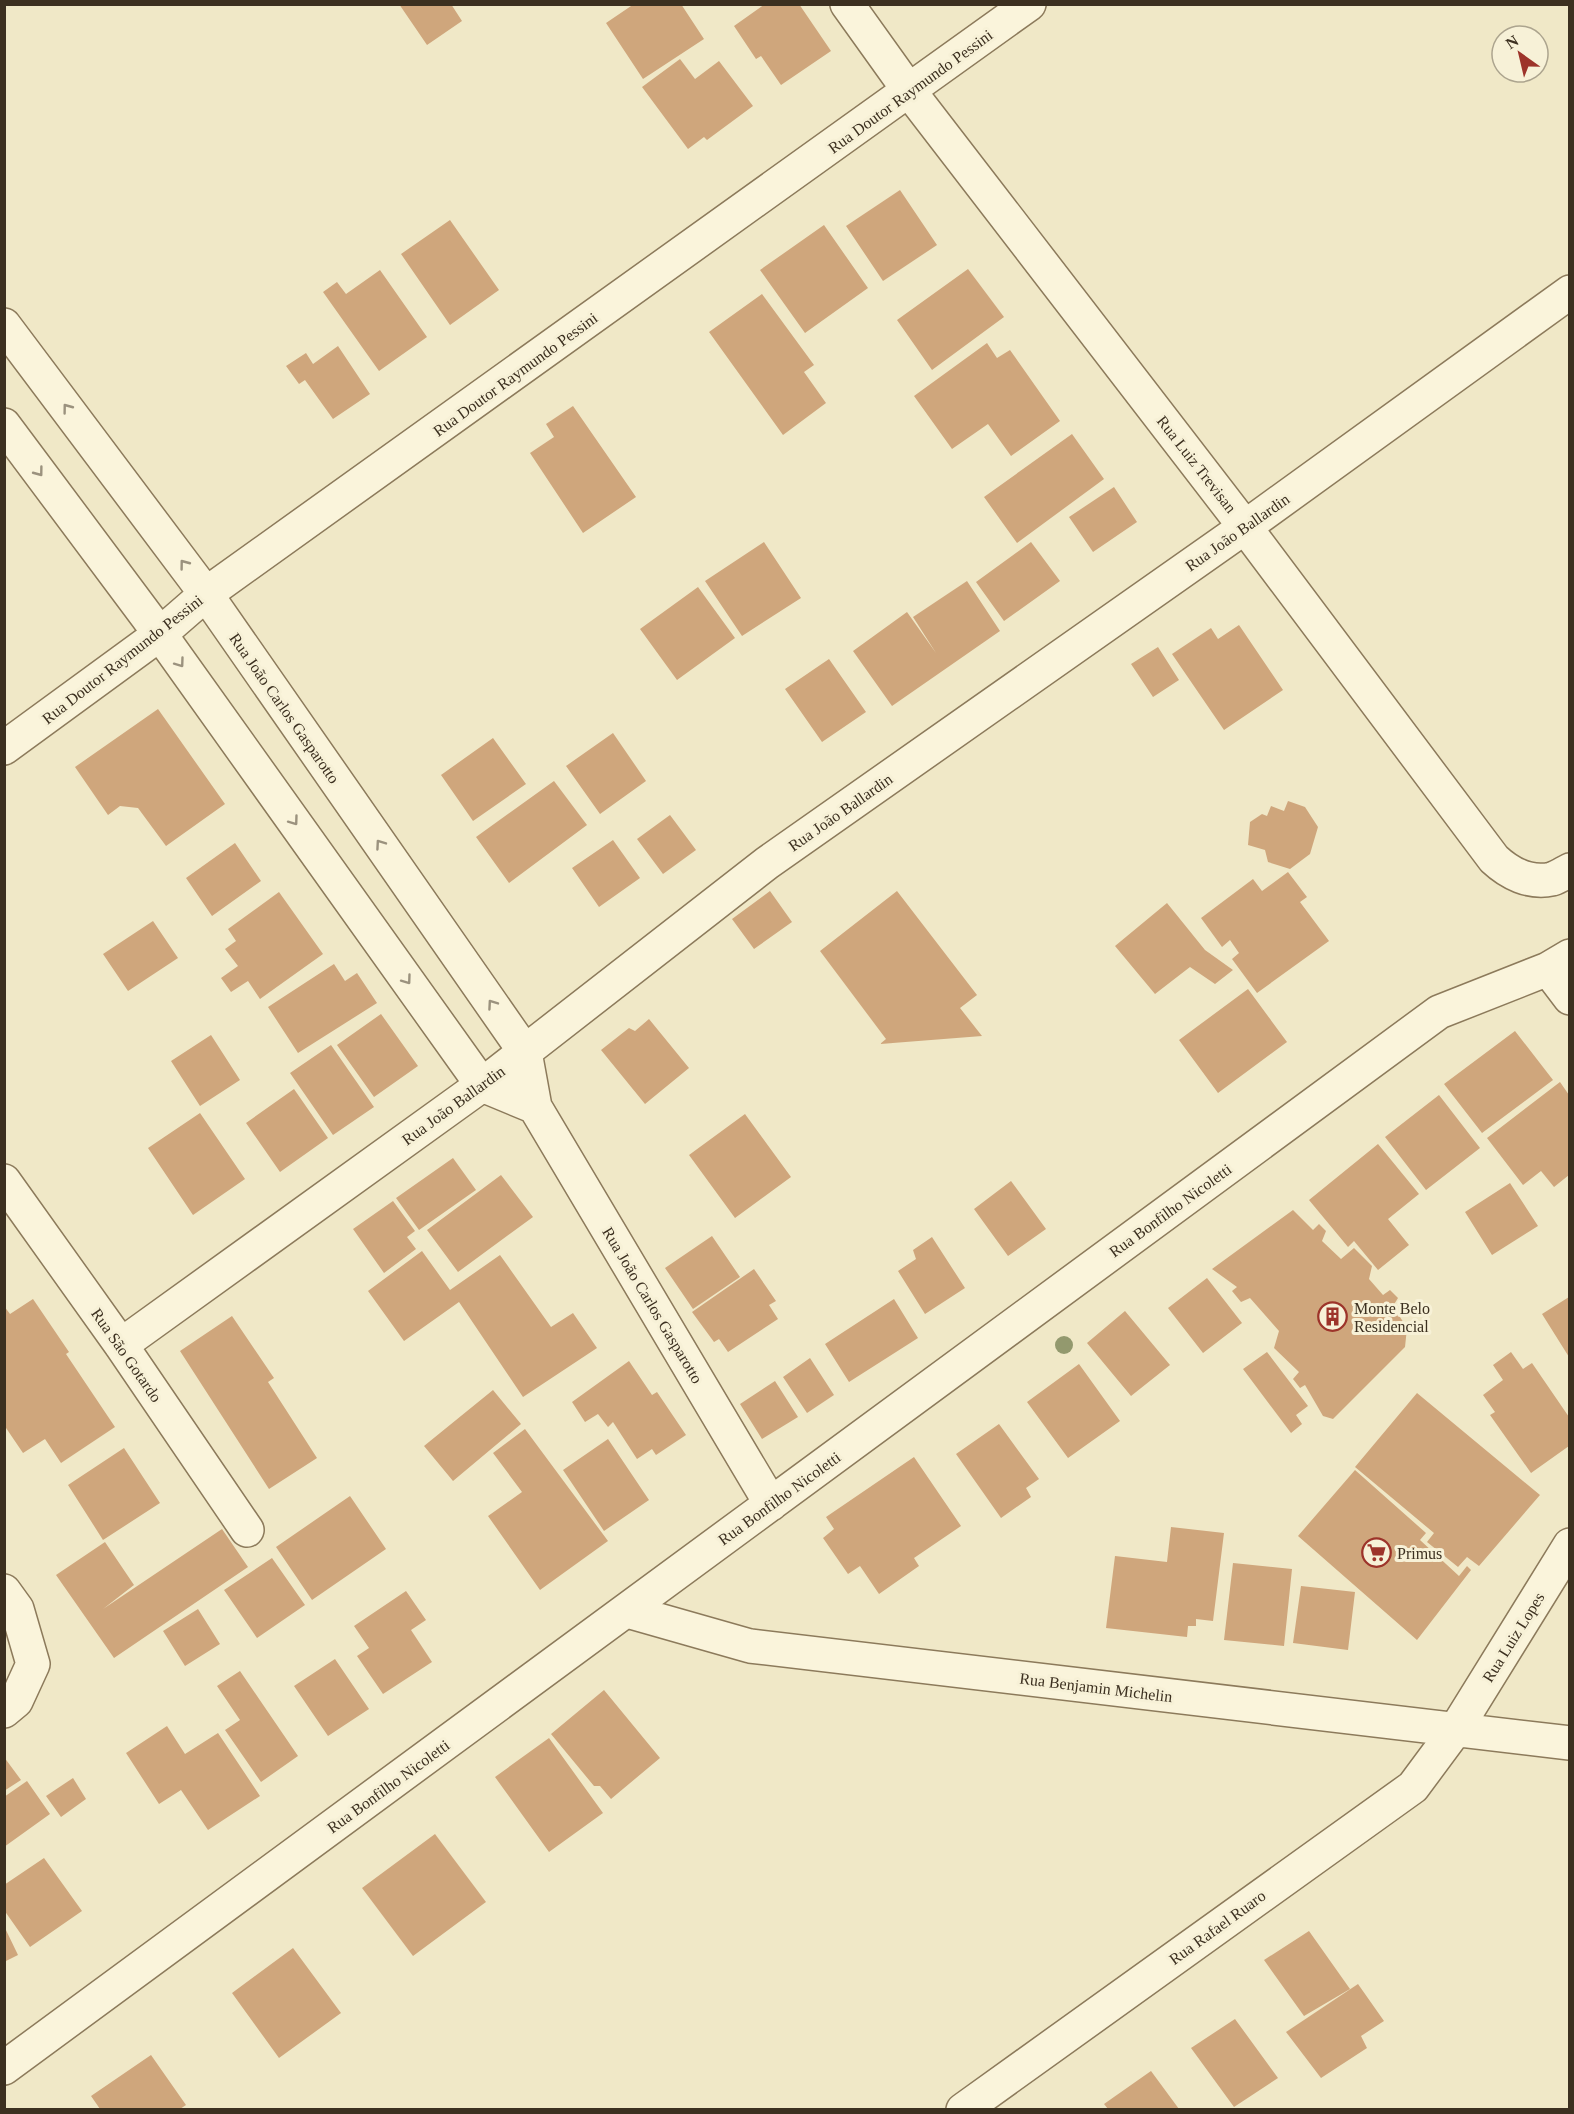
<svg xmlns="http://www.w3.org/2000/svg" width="1574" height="2114" viewBox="0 0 1574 2114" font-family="Georgia,serif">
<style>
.building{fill:#cfa67c}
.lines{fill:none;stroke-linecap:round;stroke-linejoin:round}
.minor-casing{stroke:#8c7a5b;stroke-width:36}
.minor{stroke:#faf4db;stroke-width:33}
.tree{fill:#93996e}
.oneway{stroke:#9b927e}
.labels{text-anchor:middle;stroke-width:6;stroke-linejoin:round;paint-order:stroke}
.street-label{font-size:16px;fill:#3c3020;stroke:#f7f1d7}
.poi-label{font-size:16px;fill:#3c3020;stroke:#f7f1d7;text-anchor:start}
</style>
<rect width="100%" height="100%" fill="#f0e8c7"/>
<path class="building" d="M399,4H451L462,21L427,45Z
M634,4H681L704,39L643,79L606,23Z
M765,4H799L831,51L781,85L761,56L756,59L734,26Z
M680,59L695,79L719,61L753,106L707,140L704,137L688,149L642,87Z
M900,190L937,245L883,281L846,226Z
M450,220L499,290L450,325L401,254Z
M824,225L868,288L805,333L760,270Z
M968,269L1004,317L932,370L897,320Z
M380,270L427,337L379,371L323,292L337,282L346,294Z
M762,294L814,365L804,372L826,403L783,435L709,332Z
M987,343L997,358L1010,350L1060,421L1011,456L988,424L952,449L914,396Z
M338,346L370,394L333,419L305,380L299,384L286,366L306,353L313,364Z
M573,406L636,497L583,533L530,453L554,437L546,424Z
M1072,434L1104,479L1017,543L984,497Z
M1114,487L1137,522L1093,552L1069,517Z
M764,542L801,598L742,636L705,581Z
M1031,542L1060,581L1004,621L976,582Z
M967,581L1000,631L892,706L853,651L907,612L936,653L913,617Z
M698,587L735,638L677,680L640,629Z
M1239,625L1283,690L1224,730L1172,654L1211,628L1218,639Z
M1158,647L1179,680L1153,697L1131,664Z
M829,659L866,712L822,742L785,689Z
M158,709L225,804L166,846L138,808L120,806L108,815L75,767Z
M613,733L646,781L600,814L566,766Z
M493,738L526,784L473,821L441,775Z
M554,781L587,825L509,883L476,837Z
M1288,801L1305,807L1318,827L1310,854L1290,869L1268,862L1265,850L1248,845L1250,822L1262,814L1267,816L1271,806L1284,811Z
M670,815L696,850L663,874L637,839Z
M613,840L640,878L599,907L572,868Z
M235,843L261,881L212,916L186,878Z
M1288,872L1307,897L1300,902L1329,941L1257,993L1232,959L1239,953L1230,940L1222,947L1201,918L1253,879L1262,891Z
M770,891L792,922L754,949L732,919Z
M897,891L977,995L960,1008L982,1036L880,1044L886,1039L820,951Z
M279,892L323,954L260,999L248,981L231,992L221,978L238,966L225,949L236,941L228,929Z
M1167,903L1205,950L1233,970L1215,984L1190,967L1155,994L1115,946Z
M153,921L178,958L128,991L103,954Z
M334,964L345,981L357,973L377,1003L298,1053L268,1007Z
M1248,989L1287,1042L1218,1093L1179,1040Z
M381,1014L418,1066L374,1097L337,1045Z
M649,1019L689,1068L645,1104L601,1050L629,1028L635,1031Z
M1515,1031L1553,1080L1482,1133L1444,1084Z
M211,1035L240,1080L200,1106L171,1061Z
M331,1045L374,1107L333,1135L290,1073Z
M1560,1082L1569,1095V1175L1554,1187L1541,1171L1523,1185L1487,1138Z
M294,1089L328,1138L280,1172L246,1123Z
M1439,1095L1480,1148L1426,1190L1385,1137Z
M200,1113L245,1179L193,1215L148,1148Z
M745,1114L791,1177L735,1218L689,1155Z
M1378,1144L1419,1194L1388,1219L1409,1245L1378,1270L1354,1241L1348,1247L1309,1200Z
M453,1158L476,1190L419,1230L396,1198Z
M501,1175L533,1217L458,1272L427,1230Z
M1011,1181L1046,1229L1008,1256L974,1209Z
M1510,1183L1538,1226L1492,1255L1465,1212Z
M393,1201L415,1231L407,1237L416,1249L384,1273L353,1229Z
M1293,1210L1313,1230L1319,1224L1326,1231L1322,1241L1341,1259L1354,1248L1372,1266L1369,1279L1383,1295L1390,1290L1398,1298L1393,1306L1407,1328L1405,1347L1333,1419L1323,1416L1305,1385L1300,1388L1293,1379L1299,1372L1274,1348L1279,1331L1250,1298L1241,1302L1232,1291L1237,1287L1212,1269Z
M712,1236L740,1277L693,1309L665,1268Z
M932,1237L965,1288L925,1314L898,1271L916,1259L913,1250Z
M422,1251L450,1290L500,1255L551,1327L573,1313L597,1348L523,1397L459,1302L404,1341L368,1291Z
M754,1269L776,1301L769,1305L778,1319L728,1352L719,1339L714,1342L692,1312Z
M1207,1278L1242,1323L1203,1353L1168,1308Z
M1569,1297V1357L1542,1314Z
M33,1299L69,1352L66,1354L115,1427L61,1463L45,1439L23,1453L4,1425V1306L10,1314Z
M894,1299L918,1338L849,1382L825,1344Z
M1125,1311L1170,1365L1131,1396L1087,1343Z
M232,1316L274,1378L268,1382L317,1458L269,1489L180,1351Z
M1267,1352L1308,1406L1296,1415L1302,1424L1291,1433L1243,1369Z
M1511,1352L1523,1369L1532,1363L1569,1417V1446L1531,1473L1490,1415L1495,1412L1483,1395L1503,1380L1493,1365Z
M810,1358L834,1395L807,1413L783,1377Z
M629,1361L652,1395L657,1392L686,1435L656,1455L652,1449L637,1459L613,1422L608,1427L598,1414L585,1422L572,1402Z
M1079,1364L1120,1421L1068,1458L1027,1402Z
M775,1381L798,1417L762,1439L740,1404Z
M493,1390L521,1424L453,1481L424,1446Z
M1417,1393L1540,1495L1479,1566L1467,1557L1458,1567L1427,1542L1434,1533L1355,1467Z
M999,1424L1039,1479L1026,1488L1031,1497L1001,1518L956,1454Z
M525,1429L608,1541L540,1590L488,1516L522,1492L493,1453Z
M608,1439L649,1500L604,1531L563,1470Z
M124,1448L160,1503L103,1540L68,1485Z
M914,1457L961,1526L914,1558L919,1566L879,1594L860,1566L848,1574L823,1538L834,1529L826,1517Z
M1355,1470L1426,1533L1420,1540L1459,1576L1467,1566L1471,1570L1417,1640L1298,1536Z
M350,1496L386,1549L312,1600L276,1547Z
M1171,1527L1224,1533L1213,1621L1196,1619V1626H1188L1187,1637L1106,1628L1115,1556L1167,1562Z
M222,1529L248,1567L114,1658L56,1575L105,1542L134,1585L103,1609Z
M272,1558L305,1605L257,1638L224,1590Z
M1233,1563L1292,1569L1284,1646L1224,1640Z
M1301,1586L1355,1592L1348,1650L1293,1643Z
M406,1591L426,1620L411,1630L432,1662L383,1694L357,1656L369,1648L354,1626Z
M198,1609L220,1644L185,1666L163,1631Z
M335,1659L369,1709L328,1736L294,1686Z
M240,1671L298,1756L261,1782L225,1730L240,1720L217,1686Z
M604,1690L660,1758L611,1799L600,1786H594L551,1734Z
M167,1726L185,1754L218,1733L260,1796L208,1830L181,1790L159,1804L126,1753Z
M549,1738L603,1813L549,1852L495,1777Z
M4,1757L21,1780L4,1791Z
M73,1778L86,1799L61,1817L46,1796Z
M27,1781L50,1814L4,1847V1797Z
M435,1834L486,1902L413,1956L362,1888Z
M44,1858L82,1911L30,1947L4,1910V1885Z
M4,1926L18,1955L4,1962Z
M1309,1931L1350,1989L1304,2016L1264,1960Z
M293,1948L341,2013L279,2058L232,1993Z
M1358,1984L1384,2021L1361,2036L1367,2048L1321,2078L1286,2032Z
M1235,2019L1278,2078L1234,2107L1191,2048Z
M151,2055L186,2105L180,2109H100L91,2096Z
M1151,2071L1179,2109H1108L1104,2104Z"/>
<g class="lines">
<defs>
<path id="minor" d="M847,4L910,92L1245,527L1494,859C1509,873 1530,884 1552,879C1558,877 1564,873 1570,870
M4,325L206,594L525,1052L535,1107L771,1504
M4,425L160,634L482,1085L535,1107
M4,748L160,634L206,594L1029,4
M1548,969L1570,998
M4,1181L121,1345L247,1530
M121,1345L482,1085L767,863L1245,527L1570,292
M4,1591L17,1609L33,1664L16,1701L4,1711
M627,1611L750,1646L1570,1743
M4,2068L1439,1012L1548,969L1570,956
M963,2110L1413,1787L1456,1729L1570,1545"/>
</defs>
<use href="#minor" class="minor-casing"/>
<use href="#minor" class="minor"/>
</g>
<circle class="tree" cx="1064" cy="1345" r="9"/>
<defs><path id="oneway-chevron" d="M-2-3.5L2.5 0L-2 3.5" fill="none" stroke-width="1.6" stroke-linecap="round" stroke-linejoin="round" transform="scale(1.5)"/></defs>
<g class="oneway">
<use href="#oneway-chevron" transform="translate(67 408) rotate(-127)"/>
<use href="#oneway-chevron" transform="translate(39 472) rotate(53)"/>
<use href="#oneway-chevron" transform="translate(184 564) rotate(-127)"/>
<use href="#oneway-chevron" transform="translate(180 663) rotate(54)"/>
<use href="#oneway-chevron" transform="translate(294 821) rotate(54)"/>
<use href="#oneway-chevron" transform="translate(380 844) rotate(-125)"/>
<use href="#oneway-chevron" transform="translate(407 980) rotate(54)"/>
<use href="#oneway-chevron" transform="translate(492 1004) rotate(-125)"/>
</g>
<defs>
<symbol id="building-ring" viewBox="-11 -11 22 22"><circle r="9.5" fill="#f7f1d7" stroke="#9d342a" stroke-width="1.5"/><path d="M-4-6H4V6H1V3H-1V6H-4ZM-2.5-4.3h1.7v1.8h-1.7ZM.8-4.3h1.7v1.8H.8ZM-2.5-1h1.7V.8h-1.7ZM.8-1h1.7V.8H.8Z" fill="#9d342a"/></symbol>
<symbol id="supermarket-ring" viewBox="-11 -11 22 22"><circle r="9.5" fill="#f7f1d7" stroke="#9d342a" stroke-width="1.5"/><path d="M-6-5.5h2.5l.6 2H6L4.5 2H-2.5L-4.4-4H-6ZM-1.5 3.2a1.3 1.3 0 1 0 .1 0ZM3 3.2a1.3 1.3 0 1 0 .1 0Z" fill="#9d342a"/></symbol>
</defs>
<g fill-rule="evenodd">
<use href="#building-ring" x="1316" y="1300" width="33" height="33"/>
<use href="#supermarket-ring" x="1360" y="1536" width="33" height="33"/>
</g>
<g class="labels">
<g class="street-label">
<text transform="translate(910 91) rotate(-36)" y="6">Rua Doutor Raymundo Pessini</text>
<text transform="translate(515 374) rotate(-36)" y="6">Rua Doutor Raymundo Pessini</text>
<text transform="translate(1197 464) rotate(52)" y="6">Rua Luiz Trevisan</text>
<text transform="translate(1237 532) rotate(-35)" y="6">Rua João Ballardin</text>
<text transform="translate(122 659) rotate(-38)" y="6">Rua Doutor Raymundo Pessini</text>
<text transform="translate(285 708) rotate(55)" y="6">Rua João Carlos Gasparotto</text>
<text transform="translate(840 812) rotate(-35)" y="6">Rua João Ballardin</text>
<text transform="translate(453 1105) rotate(-36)" y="6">Rua João Ballardin</text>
<text transform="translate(1170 1210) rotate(-36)" y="6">Rua Bonfilho Nicoletti</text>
<text transform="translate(653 1305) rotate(59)" y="6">Rua João Carlos Gasparotto</text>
<text transform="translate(127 1355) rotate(55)" y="6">Rua São Gotardo</text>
<text transform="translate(779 1498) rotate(-36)" y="6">Rua Bonfilho Nicoletti</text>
<text transform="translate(1513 1637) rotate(-58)" y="6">Rua Luiz Lopes</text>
<text transform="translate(1096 1687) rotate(7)" y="6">Rua Benjamin Michelin</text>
<text transform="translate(388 1786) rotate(-36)" y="6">Rua Bonfilho Nicoletti</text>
<text transform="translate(1217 1927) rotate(-36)" y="6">Rua Rafael Ruaro</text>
</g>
<g class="poi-label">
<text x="1354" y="1314">Monte Belo<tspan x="1354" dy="18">Residencial</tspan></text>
<text x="1397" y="1559">Primus</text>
</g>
</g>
<rect width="1574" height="2114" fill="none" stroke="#3c3020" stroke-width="12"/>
<g transform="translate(1520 54) rotate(326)"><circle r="28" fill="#f7f1d7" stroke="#aca48e" stroke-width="1.5"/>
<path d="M0-4.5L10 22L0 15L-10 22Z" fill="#9d342a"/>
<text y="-9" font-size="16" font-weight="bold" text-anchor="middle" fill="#3c3020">N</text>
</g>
</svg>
